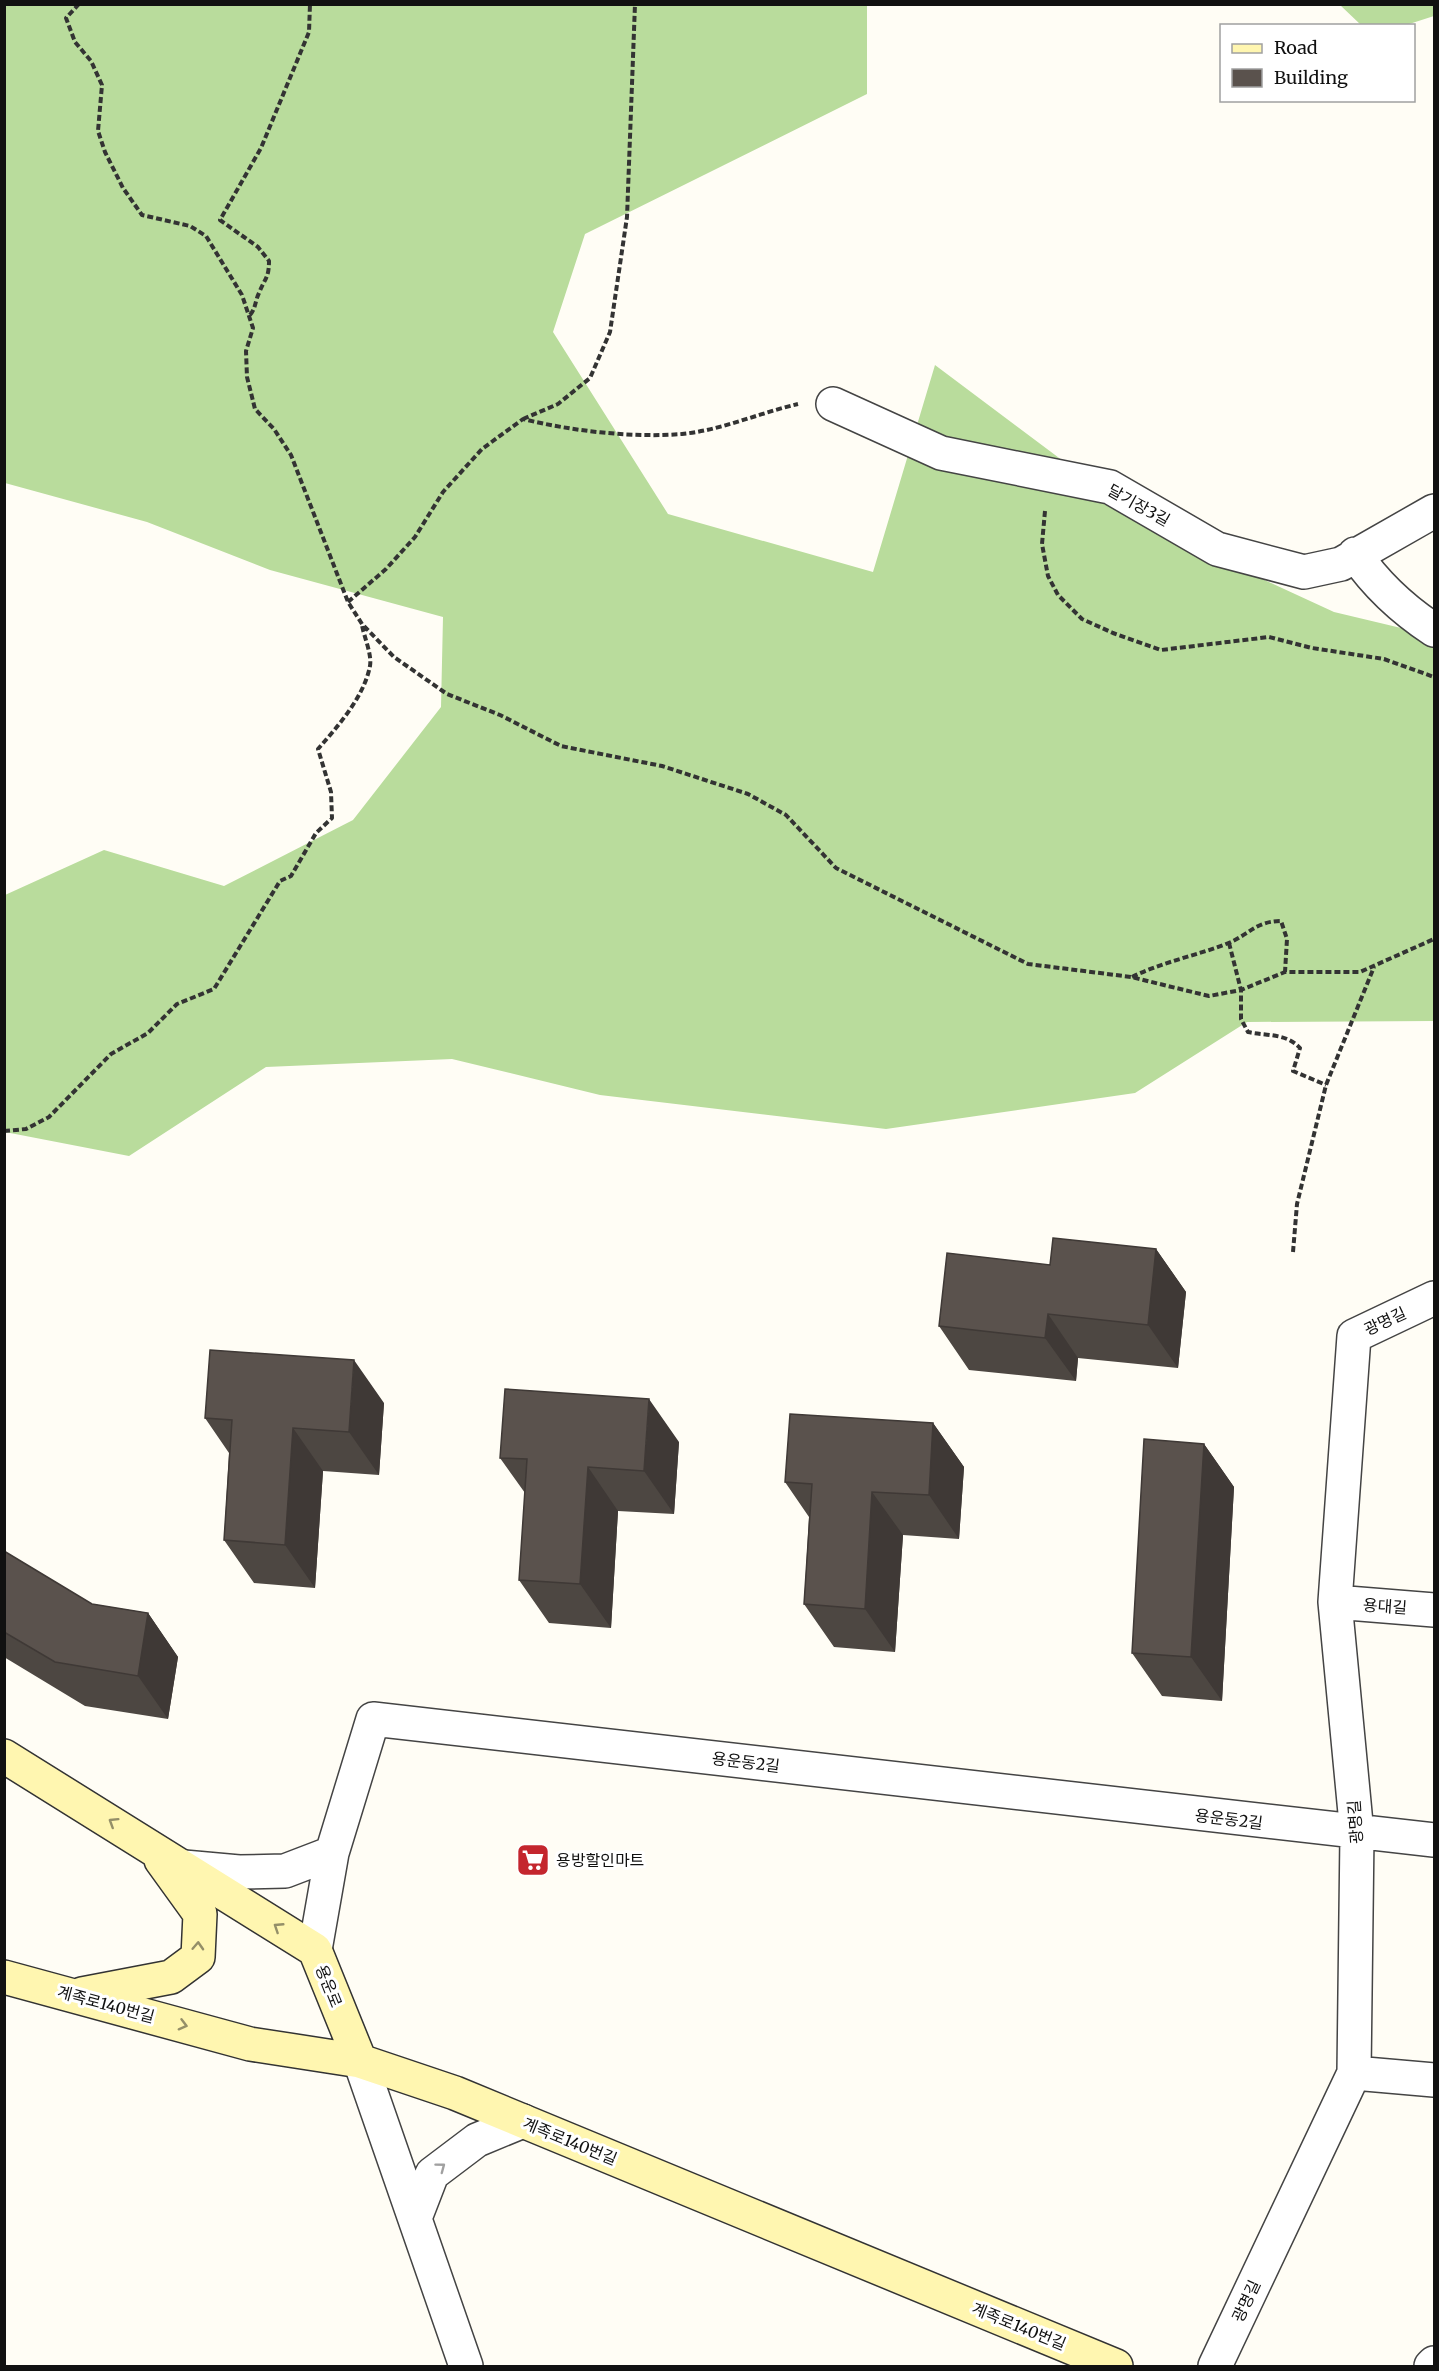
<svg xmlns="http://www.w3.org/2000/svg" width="1439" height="2371" viewBox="0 0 1439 2371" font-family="Merriweather,'Noto Sans KR',serif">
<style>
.forest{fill:#b9dc9c}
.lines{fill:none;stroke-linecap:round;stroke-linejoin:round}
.minor-casing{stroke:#444;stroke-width:36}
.tertiary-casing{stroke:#444;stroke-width:36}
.secondary-casing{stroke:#333;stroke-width:36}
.path{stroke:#333;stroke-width:4;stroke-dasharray:6 3;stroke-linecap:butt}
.minor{stroke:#fff;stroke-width:33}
.tertiary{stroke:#fff;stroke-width:33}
.secondary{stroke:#fff6b0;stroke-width:33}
.wall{fill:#4d4742}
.shaded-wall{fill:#3f3936}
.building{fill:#5a524d;stroke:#3f3936;stroke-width:1.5}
.oneway{stroke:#948f68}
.oneway2{stroke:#a0a0a0}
.labels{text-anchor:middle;stroke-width:6;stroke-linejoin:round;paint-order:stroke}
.street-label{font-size:16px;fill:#111;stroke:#fff}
.poi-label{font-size:16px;fill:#111;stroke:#fff;text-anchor:start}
</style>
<rect width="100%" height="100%" fill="#fffdf5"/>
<path class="forest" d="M5,5H867V94L585,234L553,332L668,514L873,572L935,365L1154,529L1334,612L1422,633L1434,629V1021L1247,1022L1135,1093L886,1129L600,1095L452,1059L266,1067L129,1156L5,1132V895L104,850L224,886L353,820L441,707L443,617L270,570L147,522L5,483Z
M1340,5H1434V16L1406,25H1361Z"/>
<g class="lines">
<defs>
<path id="minor" d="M833,404L941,453L1110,487L1217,549L1304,572L1341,564L1434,511
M1355,554C1377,586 1402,609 1434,630
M1335,1602L1434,1610
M184,1867L239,1872L285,1871L332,1853
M315,1950L332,1853L373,1719L1434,1840
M1354,2073L1434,2080
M1215,2366L1354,2073L1357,1834L1335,1602L1354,1336L1434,1298
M1431,2366L1434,2363"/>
<path id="tertiary" d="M360,2061L466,2366
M415,2218L432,2174L477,2140L523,2121"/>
<path id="secondary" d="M4,1756L315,1950L360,2061
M4,1977L250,2044L360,2061L455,2093L1116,2366
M82,1994L171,1977L198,1957L200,1914L161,1860"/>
</defs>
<use href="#minor" class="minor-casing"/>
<use href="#tertiary" class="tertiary-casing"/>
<use href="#secondary" class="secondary-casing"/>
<path class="path" d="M79,4L66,18L75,42L91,61L102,85L98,131L105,152L123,188L142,215L190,226L206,236L242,295L253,328L246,351L247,377L255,409L274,429L291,455L348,602L362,624L394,657L447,694L500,715L561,746L662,766L748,794L786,815L836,868L1028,964L1131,977L1209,996L1241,990L1285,972H1360L1434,939
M250,315C256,308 255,301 259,293C265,278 269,278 269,261L258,247L220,220L261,148L309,32L310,4
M523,419L558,404L590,378L610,332L627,217L635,4
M1045,511L1042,544L1048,576L1058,595L1082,619L1113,633L1161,650L1269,637L1312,648L1384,659L1434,677
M348,602L386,569L415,537L443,492L482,449L523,419C571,431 633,438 682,434C722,430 759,413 798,404
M1229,943L1241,990V1019L1248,1032C1267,1036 1286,1033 1300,1048L1293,1071L1326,1085
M1132,977C1162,962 1195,956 1226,944C1248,936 1255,921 1281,921L1287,939L1285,972
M4,1131L26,1129L49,1117L111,1054L148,1033L177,1004L214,989L280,881L291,876L316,833L332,818L331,792L318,749C338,726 364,697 370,666C372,654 364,637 362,625
M1293,1252L1297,1204L1326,1085L1374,967"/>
<use href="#minor" class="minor"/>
<use href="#tertiary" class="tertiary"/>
<use href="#secondary" class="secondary"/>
</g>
<path class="wall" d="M1156,1249L1186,1292L1178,1368L1078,1358L1076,1381L969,1370L939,1326Z
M384,1403L379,1475L323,1471L315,1588L254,1583L224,1540L229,1453L205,1418Z
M933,1423L964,1467L959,1539L903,1535L895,1652L834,1647L804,1604L809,1517L785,1482Z
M679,1442L674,1514L618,1511L611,1628L549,1623L519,1580L525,1493L500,1458Z
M1204,1444L1234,1487L1222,1701L1162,1696L1132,1653Z
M4,1551L92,1604L148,1613L178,1657L168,1719L85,1706L4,1657Z"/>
<path class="shaded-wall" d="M1156,1249L1186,1292L1178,1368L1148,1325Z
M1048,1314L1078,1358L1076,1381L1045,1338Z
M354,1360L384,1403L379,1475L349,1432Z
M649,1399L679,1442L674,1514L644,1471Z
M933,1423L964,1467L959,1539L929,1495Z
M293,1428L323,1471L315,1588L285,1545Z
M1204,1444L1234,1487L1222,1701L1191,1657Z
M588,1467L618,1511L611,1628L580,1584Z
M872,1492L903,1535L895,1652L865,1609Z
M148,1613L178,1657L168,1719L138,1676Z"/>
<path class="building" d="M1053,1238L1156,1249L1148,1325L1048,1314L1045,1338L939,1326L947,1253L1050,1265Z
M210,1350L354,1360L349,1432L293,1428L285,1545L224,1540L232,1420L205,1418Z
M505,1389L649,1399L644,1471L588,1467L580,1584L519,1580L527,1459L500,1458Z
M790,1414L933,1423L929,1495L872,1492L865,1609L804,1604L812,1484L785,1482Z
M1144,1439L1204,1444L1191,1657L1132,1653Z
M4,1551L92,1604L148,1613L138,1676L55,1662L4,1632Z"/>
<defs><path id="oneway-chevron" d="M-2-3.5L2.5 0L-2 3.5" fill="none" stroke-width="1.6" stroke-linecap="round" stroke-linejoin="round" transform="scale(1.5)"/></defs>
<g class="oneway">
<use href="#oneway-chevron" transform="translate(113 1822) rotate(-148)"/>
<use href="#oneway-chevron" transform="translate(278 1927) rotate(-147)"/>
<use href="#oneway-chevron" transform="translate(198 1946) rotate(-87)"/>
<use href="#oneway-chevron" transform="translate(183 2025) rotate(15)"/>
</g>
<use class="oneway2" href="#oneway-chevron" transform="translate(441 2167) rotate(-37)"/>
<defs>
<symbol id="supermarket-square" viewBox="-11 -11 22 22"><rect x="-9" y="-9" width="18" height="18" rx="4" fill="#c4262e" stroke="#fff"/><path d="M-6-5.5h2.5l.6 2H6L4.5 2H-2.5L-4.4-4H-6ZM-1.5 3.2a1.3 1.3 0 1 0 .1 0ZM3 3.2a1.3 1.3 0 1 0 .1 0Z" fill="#fff"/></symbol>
</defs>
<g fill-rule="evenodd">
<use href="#supermarket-square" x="514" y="1841" width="38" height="38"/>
</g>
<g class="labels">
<g class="street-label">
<text transform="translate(1139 505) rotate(29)" y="6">달기장3길</text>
<text transform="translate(1385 1321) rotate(-25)" y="6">광명길</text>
<text transform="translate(1385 1606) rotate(4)" y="6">용대길</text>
<text transform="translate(746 1762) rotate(7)" y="6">용운동2길</text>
<text transform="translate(1229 1819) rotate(7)" y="6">용운동2길</text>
<text transform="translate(1355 1822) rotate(-94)" y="6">광명길</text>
<text transform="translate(329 1986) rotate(68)" y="6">용운로</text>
<text transform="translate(106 2004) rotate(15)" y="6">계족로140번길</text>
<text transform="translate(570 2141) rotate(22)" y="6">계족로140번길</text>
<text transform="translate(1246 2301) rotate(-65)" y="6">광명길</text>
<text transform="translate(1019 2326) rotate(22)" y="6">계족로140번길</text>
</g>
<g class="poi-label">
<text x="556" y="1866">용방할인마트</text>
</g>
</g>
<rect width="1439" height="2371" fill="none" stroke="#111111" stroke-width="12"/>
<rect x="1220" y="24" width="195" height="78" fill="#ffffff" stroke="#a0a0a0" stroke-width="1.5"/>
<rect x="1232" y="44" width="30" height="9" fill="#fff6b0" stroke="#a0a0a0" stroke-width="1.5"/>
<text x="1274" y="54" font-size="18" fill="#111111">Road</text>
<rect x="1232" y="69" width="30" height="18" fill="#5a524d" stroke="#a0a0a0" stroke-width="1.5"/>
<text x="1274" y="84" font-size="18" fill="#111111">Building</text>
</svg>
